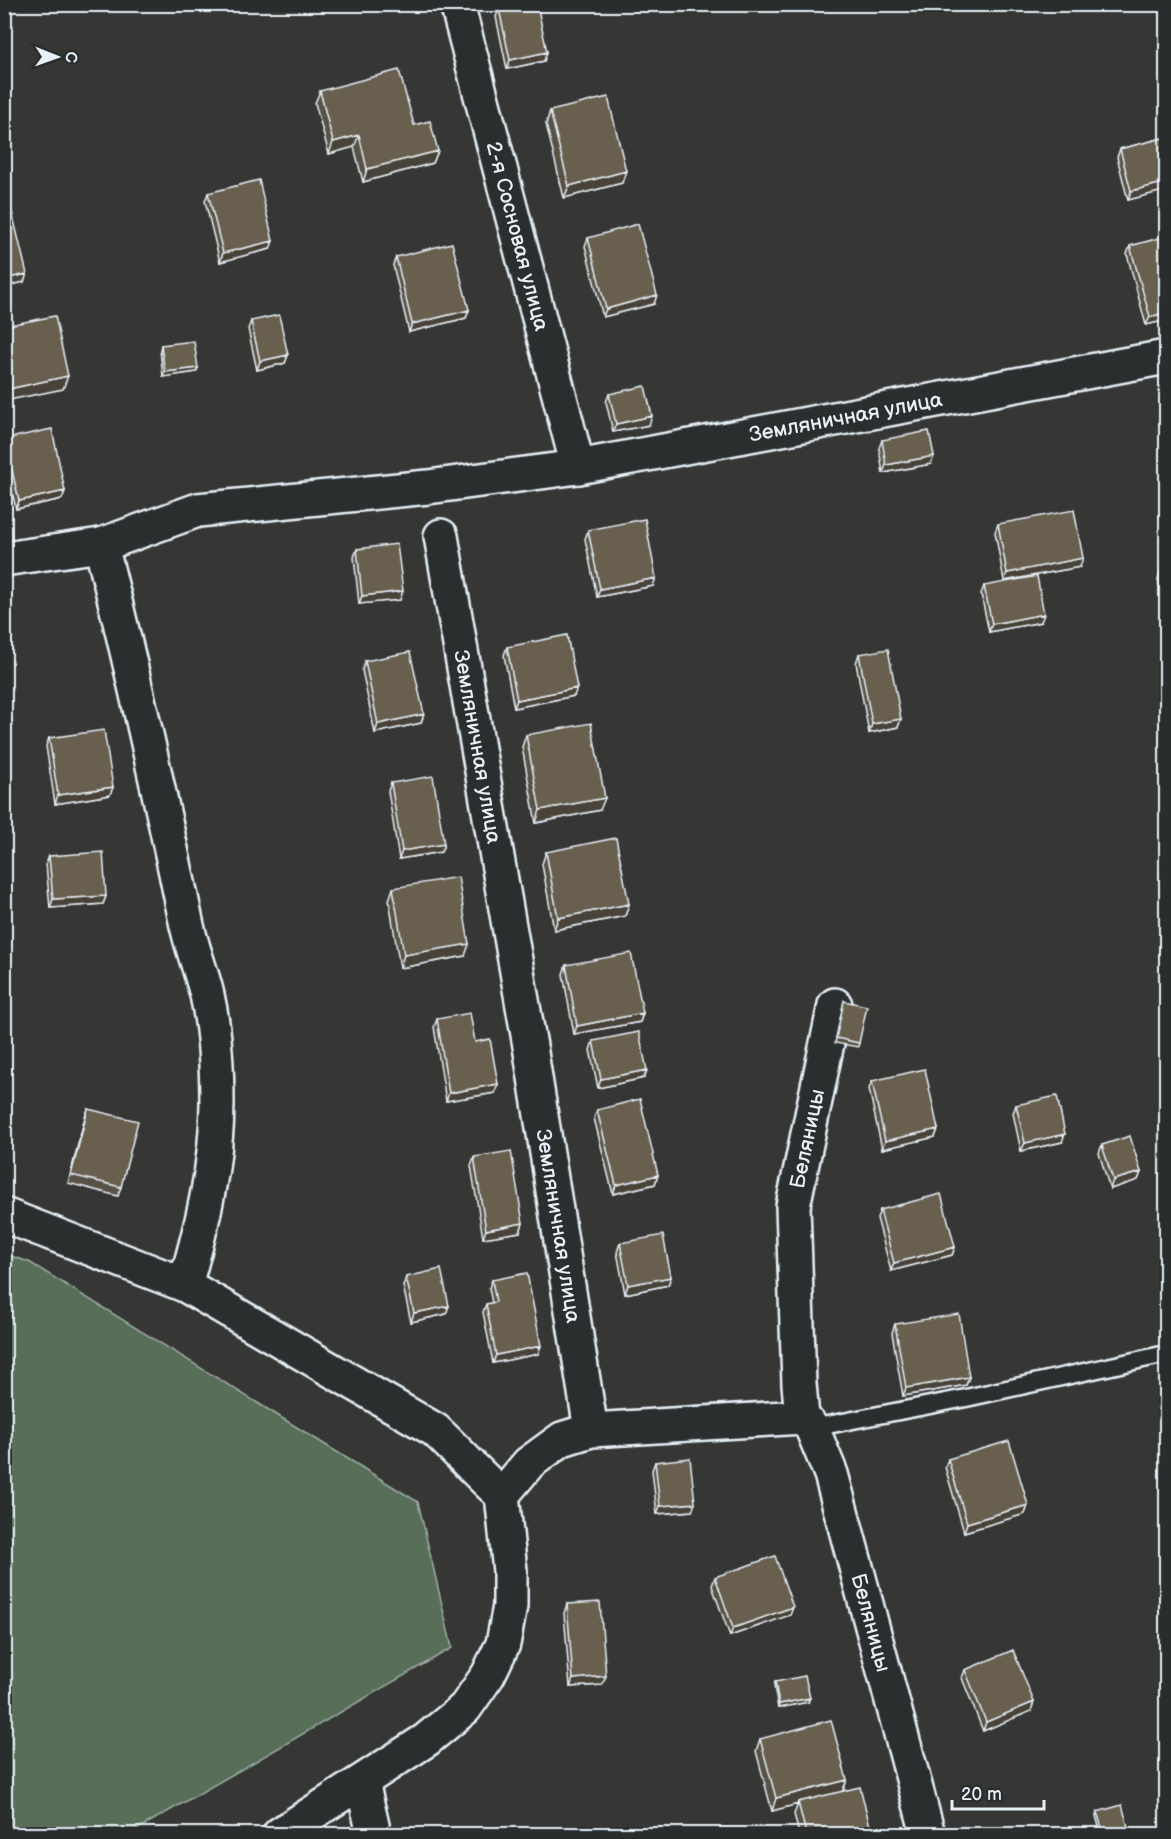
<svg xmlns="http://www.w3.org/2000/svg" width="1171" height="1839" viewBox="0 0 1171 1839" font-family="'Balsamiq Sans',sans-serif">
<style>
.green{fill:#586e59;stroke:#a0b0a8;stroke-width:1.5}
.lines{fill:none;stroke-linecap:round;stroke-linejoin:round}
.service-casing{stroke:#e8f1f8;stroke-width:21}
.minor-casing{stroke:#e8f1f8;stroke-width:38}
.service{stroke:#2a2d2e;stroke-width:16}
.minor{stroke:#2a2d2e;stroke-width:33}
.wall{fill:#595144;stroke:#e8f1f8;stroke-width:1.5}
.shaded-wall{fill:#484237;stroke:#e8f1f8;stroke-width:1.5}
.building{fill:#675e4f;stroke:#e8f1f8;stroke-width:1.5}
.labels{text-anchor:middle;stroke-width:4.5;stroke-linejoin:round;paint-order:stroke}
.street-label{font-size:21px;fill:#e8f1f8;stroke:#2a2d2e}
</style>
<rect width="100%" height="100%" fill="#363735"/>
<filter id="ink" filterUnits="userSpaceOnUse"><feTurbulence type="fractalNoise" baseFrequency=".0167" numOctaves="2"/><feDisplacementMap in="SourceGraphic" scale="12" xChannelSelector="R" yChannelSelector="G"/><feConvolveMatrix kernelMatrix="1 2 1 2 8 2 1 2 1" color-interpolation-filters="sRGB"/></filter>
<g filter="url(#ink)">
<path class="green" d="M5,1254L29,1262L418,1502L452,1648L129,1834H5Z"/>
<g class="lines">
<defs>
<path id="service" d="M812,1428L966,1398L1166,1354"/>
<g id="minor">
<path id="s1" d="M457,4L578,467"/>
<path id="s2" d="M441,536L530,1046L591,1430"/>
<path d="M101,545C133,670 160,795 186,921C191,946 201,970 207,995C215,1030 217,1067 217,1103C217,1165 202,1226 185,1285"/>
<path id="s3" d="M4,559L101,545L198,510L428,487L578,467L1166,357"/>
<path d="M4,1215L185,1285L435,1430C458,1451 478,1475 502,1495"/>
<path id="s4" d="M802,1417L799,1384L793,1206L835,1005"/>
<path id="s5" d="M502,1495L529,1463L562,1439L591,1430L802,1417L812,1428L831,1474L928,1834"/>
<path d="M362,1782L374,1834"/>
<path d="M280,1834L426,1740L465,1708L488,1675L503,1644L510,1606V1571L502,1495"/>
</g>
</defs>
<use href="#service" class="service-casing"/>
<use href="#minor" class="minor-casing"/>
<use href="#service" class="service"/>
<use href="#minor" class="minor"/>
</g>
<path class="wall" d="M499,9L547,52L544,61L507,69L496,17Z
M320,91L414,125L438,151L433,163L363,182L354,147L329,154L315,103Z
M550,111L622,183L564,198L546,124Z
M1167,137V190L1128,200L1117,157L1120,149Z
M208,193L270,249L220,262L205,201Z
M1167,236V320L1146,325L1127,254L1130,246Z
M588,238L654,304L603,317L585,246Z
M396,257L469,310L466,318L409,332L393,265Z
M251,321L288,355L285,363L257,370L248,329Z
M161,345L198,368L196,372L163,377L160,350Z
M609,394L649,425L613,432L606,402Z
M5,439L65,491L62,499L16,509L4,457V442Z
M882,440L931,464L883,473L879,448Z
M998,524L1080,567L1004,581L995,532Z
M588,530L653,586L597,597L585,539Z
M357,549L400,600L359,604L354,557Z
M1167,566V623L1158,579L1162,567Z
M984,586L1041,622L989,632L981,594Z
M507,647L574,696L514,708L504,655Z
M859,654L901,719L898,727L869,733L856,663Z
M365,661L421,723L375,733L362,670Z
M526,735L600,810L536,823L522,747Z
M49,738L113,787L110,795L55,804L46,746Z
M391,783L444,844L441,852L399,859L388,791Z
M546,852L629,904L625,916L554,930L542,864Z
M49,856L106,896L103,904L50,908L46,864Z
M393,888L465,956L400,968L389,900Z
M566,965L643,1013L640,1022L574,1034L563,974Z
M844,1001L859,1043L858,1047L835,1043Z
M437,1019L475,1042L498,1084L495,1093L446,1101L434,1027Z
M593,1041L647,1070L644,1078L598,1088L590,1050Z
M872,1081L938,1129L935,1137L882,1149L869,1089Z
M1016,1105L1062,1142L1021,1151L1013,1113Z
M88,1109L121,1187L118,1196L68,1183L85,1117Z
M597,1110L658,1175L655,1184L613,1194L594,1118Z
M1102,1145L1141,1172L1138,1180L1110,1189L1099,1153Z
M474,1157L523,1223L520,1232L483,1238L471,1166Z
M880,1210L955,1247L952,1255L891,1271L877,1218Z
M620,1243L671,1277L668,1285L625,1294L617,1252Z
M406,1277L446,1314L411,1322L403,1286Z
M492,1280L538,1354L493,1363L483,1312L486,1304L492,1303L489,1288Z
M895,1324L969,1377L966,1385L903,1396L892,1333Z
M948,1459L1028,1505L1025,1514L964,1532L945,1467Z
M655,1462L695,1503L692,1511L657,1514L652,1470Z
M715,1577L793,1607L790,1615L730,1636L712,1586Z
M567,1604L602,1685L570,1687L564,1613Z
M965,1670L1031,1711L983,1731L962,1678Z
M775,1682L808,1702L778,1708L774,1686Z
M760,1739L847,1780L843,1791L872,1834H799L794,1814L798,1804L772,1811L756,1751Z
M1097,1812L1130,1834H1101L1096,1816Z"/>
<path class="shaded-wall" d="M547,52L544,61L507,69L510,60Z
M359,135L354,147L329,154L333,142Z
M438,151L433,163L363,182L367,169Z
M626,171L622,183L564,198L569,186Z
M1167,182V190L1128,200L1131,191Z
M273,241L270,249L220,262L223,253Z
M27,274L24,282L4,287V279Z
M657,295L654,304L603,317L606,309Z
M469,310L466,318L409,332L412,324Z
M1167,312V320L1146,325L1150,317Z
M288,355L285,363L257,370L260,361Z
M198,368L196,372L163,377L165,372Z
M68,376L63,389L4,401V390Z
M652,416L649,425L613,432L616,424Z
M934,456L931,464L883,473L886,465Z
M65,491L62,499L16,509L19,501Z
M1083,558L1080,567L1004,581L1007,573Z
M656,578L653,586L597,597L600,589Z
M403,591L400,600L359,604L362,596Z
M1044,614L1041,622L989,632L992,624Z
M577,688L574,696L514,708L517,700Z
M424,714L421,723L375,733L378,724Z
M901,719L898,727L869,733L872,724Z
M113,787L110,795L55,804L58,795Z
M605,798L600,810L536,823L540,810Z
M444,844L441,852L399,859L402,851Z
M106,896L103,904L50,908L53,899Z
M629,904L625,916L554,930L558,918Z
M469,944L465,956L400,968L404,955Z
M643,1013L640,1022L574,1034L577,1026Z
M647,1070L644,1078L598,1088L601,1079Z
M498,1084L495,1093L446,1101L449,1093Z
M938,1129L935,1137L882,1149L885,1141Z
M1065,1134L1062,1142L1021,1151L1025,1143Z
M1141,1172L1138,1180L1110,1189L1113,1180Z
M658,1175L655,1184L613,1194L616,1185Z
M523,1223L520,1232L483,1238L486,1230Z
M955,1247L952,1255L891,1271L894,1263Z
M671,1277L668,1285L625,1294L628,1285Z
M449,1306L446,1314L411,1322L414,1313Z
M541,1346L538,1354L493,1363L496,1355Z
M969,1377L966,1385L903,1396L906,1388Z
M695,1503L692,1511L657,1514L660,1506Z
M1028,1505L1025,1514L964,1532L967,1523Z
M793,1607L790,1615L730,1636L733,1628Z
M606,1676L602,1685L570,1687L573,1679Z
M810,1698L808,1702L778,1708L779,1704Z
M1034,1702L1031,1711L983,1731L986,1722Z
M847,1780L842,1792L798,1802V1804L772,1811L776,1798Z"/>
<path class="building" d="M519,4H537L547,52L510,60L499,9Z
M399,70L414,125L430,121L438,151L367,169L359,135L333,142L320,91Z
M608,97L626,171L569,186L550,111Z
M1167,137V182L1131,191L1120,149Z
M259,180L273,241L223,253L208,193Z
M9,200L27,274L4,279V201Z
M638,224L657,295L606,309L588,238Z
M1167,236V312L1150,317L1130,246Z
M452,243L469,310L412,324L396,257Z
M279,315L288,355L260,361L251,321Z
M55,316L68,376L4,390V326Z
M194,341L198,368L165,372L161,345Z
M645,386L652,416L616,424L609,394Z
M52,429L65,491L19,501L5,439Z
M929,431L934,456L886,465L882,440Z
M1074,510L1083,558L1007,573L998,524Z
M645,519L656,578L600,589L588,530Z
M397,544L403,591L362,596L357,549Z
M1167,566V588L1162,567Z
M1037,576L1044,614L992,624L984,586Z
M567,635L577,688L517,700L507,647Z
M888,649L901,719L872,724L859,654Z
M410,652L424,714L378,724L365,661Z
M591,723L605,798L540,810L526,735Z
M104,730L113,787L58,795L49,738Z
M433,776L444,844L402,851L391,783Z
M616,838L629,904L558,918L546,852Z
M103,852L106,896L53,899L49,856Z
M458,877L469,944L404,955L393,888Z
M631,953L643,1013L577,1026L566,965Z
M844,1001L867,1006L859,1043L836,1038Z
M470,1013L475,1042L490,1039L498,1084L449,1093L437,1019Z
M639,1032L647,1070L601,1079L593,1041Z
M925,1069L938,1129L885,1141L872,1081Z
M1057,1096L1065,1134L1025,1143L1016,1105Z
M640,1099L658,1175L616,1185L597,1110Z
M88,1109L138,1121L121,1187L71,1175Z
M1130,1136L1141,1172L1113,1180L1102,1145Z
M511,1151L523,1223L486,1230L474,1157Z
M941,1194L955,1247L894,1263L880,1210Z
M663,1235L671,1277L628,1285L620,1243Z
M441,1269L449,1306L414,1313L406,1277Z
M527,1273L541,1346L496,1355L486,1304L496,1302L492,1280Z
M959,1314L969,1377L906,1388L895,1324Z
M1009,1441L1028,1505L967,1523L948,1459Z
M690,1458L695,1503L660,1506L655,1462Z
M775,1556L793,1607L733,1628L715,1577Z
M600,1602L606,1676L573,1679L567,1604Z
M1013,1650L1034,1702L986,1722L965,1670Z
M805,1676L810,1698L779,1704L775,1682Z
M831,1720L847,1780L776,1798L760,1739Z
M860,1787L872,1834H806L798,1802Z
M1122,1805L1130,1834H1104L1097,1812Z"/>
</g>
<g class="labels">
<g class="street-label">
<text dy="7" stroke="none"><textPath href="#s1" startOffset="240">2-я Сосновая улица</textPath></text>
<text dy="7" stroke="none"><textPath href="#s3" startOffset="856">Земляничная улица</textPath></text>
<text dy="7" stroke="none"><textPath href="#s2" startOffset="214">Земляничная улица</textPath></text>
<text dy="7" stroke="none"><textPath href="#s4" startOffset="280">Беляницы</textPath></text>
<text dy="7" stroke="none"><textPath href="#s2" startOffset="700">Земляничная улица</textPath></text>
<text dy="7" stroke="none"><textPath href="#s5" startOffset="543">Беляницы</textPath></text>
</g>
</g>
<rect width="1171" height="1839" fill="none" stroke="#2a2d2e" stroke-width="24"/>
<rect x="12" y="12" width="1147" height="1815" fill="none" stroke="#e8f1f8" stroke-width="2" filter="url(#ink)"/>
<g transform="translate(57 57) rotate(91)" stroke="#2a2d2e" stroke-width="4.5" paint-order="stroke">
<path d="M0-4.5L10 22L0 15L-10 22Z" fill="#e8f1f8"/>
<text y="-9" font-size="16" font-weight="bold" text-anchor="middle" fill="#e8f1f8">С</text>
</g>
<path d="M952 1800v9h92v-9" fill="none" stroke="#e8f1f8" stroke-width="3"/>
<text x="961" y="1800" font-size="18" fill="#e8f1f8" stroke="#2a2d2e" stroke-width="4.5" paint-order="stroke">20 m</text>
</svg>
